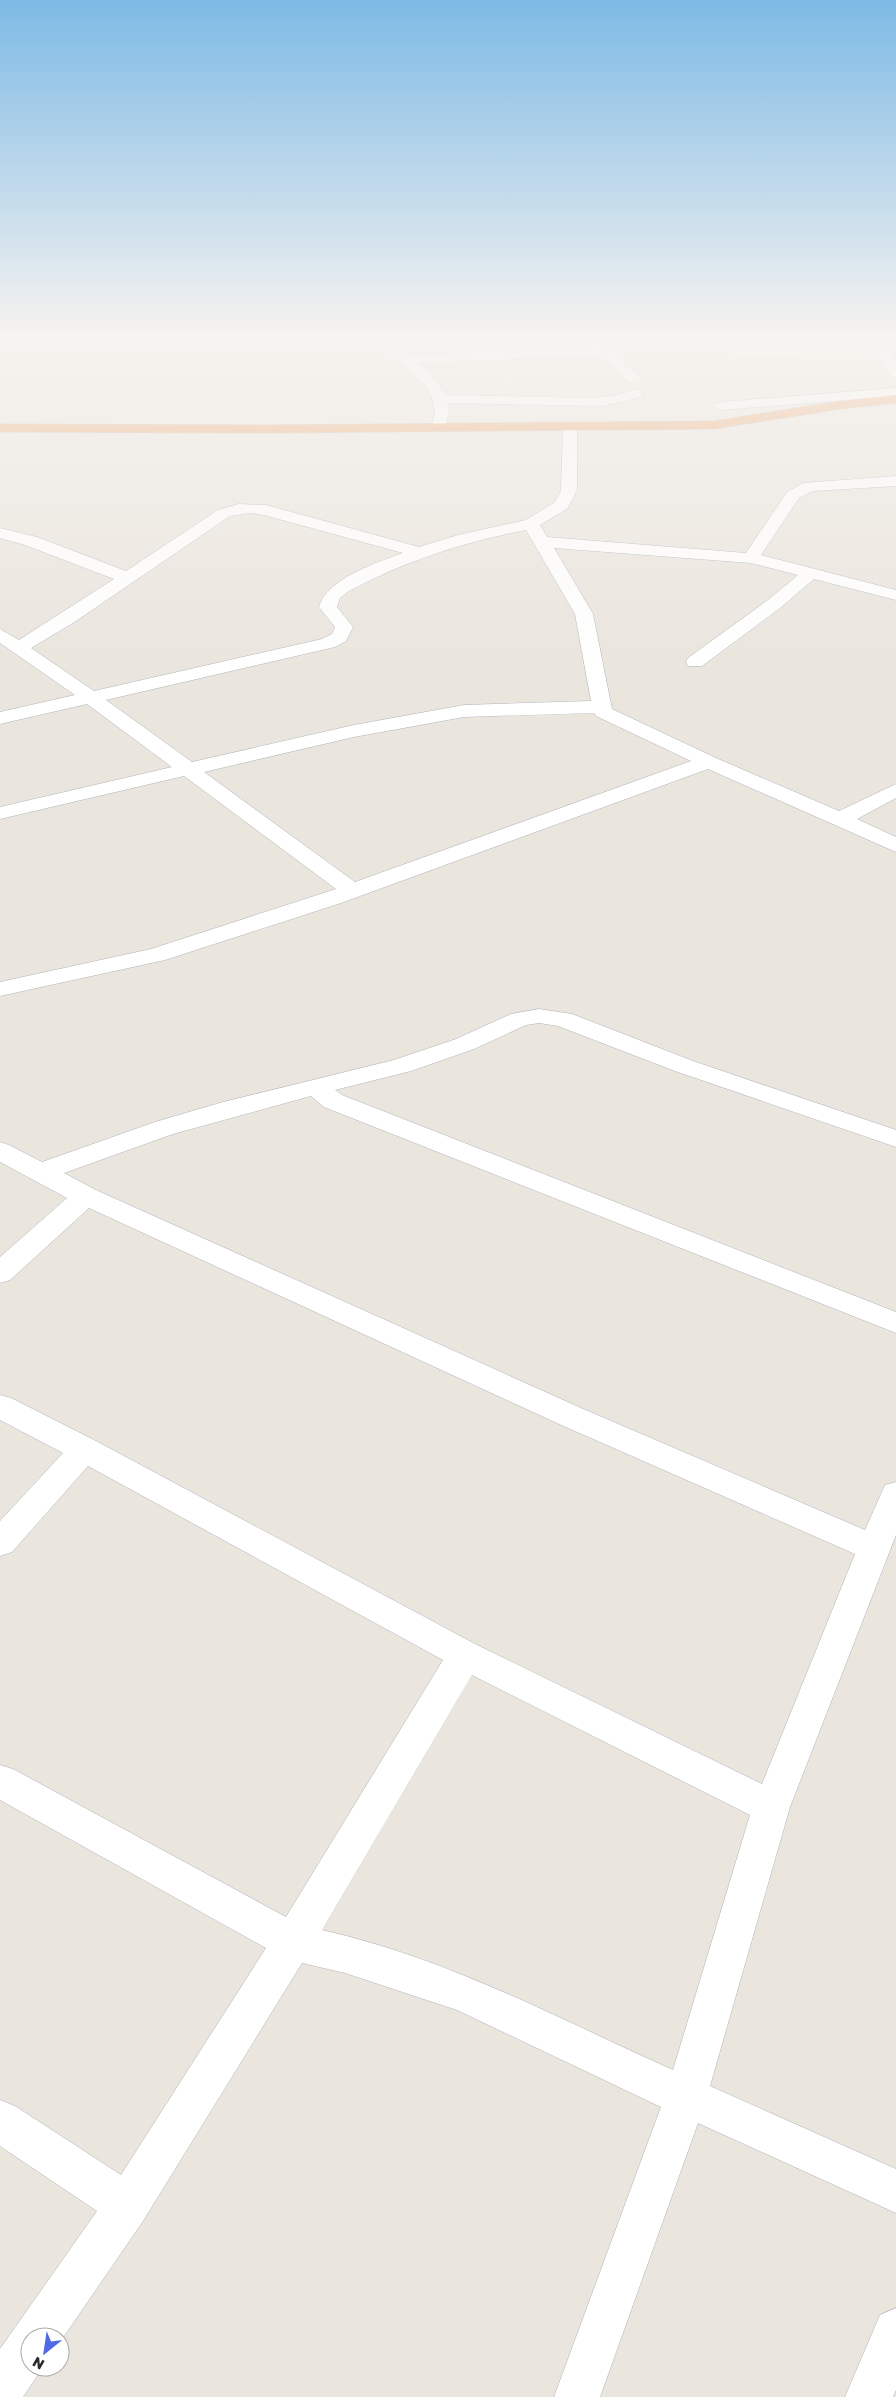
<svg xmlns="http://www.w3.org/2000/svg" width="896" height="2397" viewBox="0 0 896 2397" font-family="'Golos Text',sans-serif">
<style>
.lines{fill:none;stroke-linecap:round;stroke-linejoin:round}
.street-casing{stroke:#b1b3bc;stroke-width:1}
.highway-casing{stroke:#c3c3c3;stroke-width:1}
.street{fill:#fff;fill-rule:evenodd}
.highway{fill:#eba367;fill-rule:evenodd}
</style>
<rect width="100%" height="100%" fill="#eae5dd"/>
<g class="lines">
<defs>
<path id="street" d="M354,333H372L408,355L592,348L585,341L592,337L597,338L638,375L640,378L638,381H628L601,356L418,363L436,380L445,395L592,398L613,396L636,389L643,393L641,396L629,400L602,406L448,403L449,412L445,428L438,432L431,428L435,412L432,398L425,385L401,362Z
M880,333L896,361V378L891,377L878,354L736,355L729,351L736,347L874,346L867,334Z
M896,388V396L720,410L713,406L720,402Z
M570,423L577,427V490L568,508L540,525L547,537L746,553L787,492L803,483L896,476V486L813,491L799,498L761,555L896,590V600L814,579L780,608L702,666H688L686,662L688,658L768,600L798,575L751,563L554,548L593,614L612,709L716,758L839,811L896,784V798L857,819L896,837V852L708,769L341,903L165,960L0,996V982L151,949L336,889L184,776L0,819V807L172,767L87,704L0,724V712L75,695L0,643V629L19,640L114,579L25,545L0,538V528L37,537L126,571L218,510L239,504L266,505L419,547L458,535L526,520L555,502L561,490L563,427ZM250,513L264,515L403,553C378,562 326,579 319,607L335,627L332,634L322,639L94,691L31,648L73,623L230,516ZM526,530L575,614L591,701L464,705L354,725L192,762L106,700L335,647L346,641L353,627L337,607L340,598L349,591C405,561 464,542 526,530ZM594,713L596,716L691,761L355,882L204,772L354,737L464,717Z
M539,1009L572,1014L693,1061L896,1130V1147L675,1071L558,1026L539,1023L526,1025L474,1049L411,1071L335,1090L342,1095L896,1312V1333L324,1107L311,1096L173,1134L64,1173L96,1190L581,1408L865,1530L885,1485L896,1482V1535L790,1807L710,2086L896,2169V2213L698,2123L600,2397H554L661,2107L457,2010L345,1973L302,1963L143,2221L60,2342V2337H30V2367H43L23,2397H0V2349L97,2211L0,2146V2100L15,2106L121,2175L266,1948L0,1800V1765L13,1769L286,1917L443,1660L88,1466L12,1552L0,1556V1521L63,1453L0,1420V1395L11,1398L96,1441L477,1645L762,1784L855,1554L559,1424L89,1208L10,1280L0,1283V1257L67,1198L0,1162V1142L9,1145L42,1162L155,1122L223,1102L394,1060L456,1039L511,1014ZM472,1675L750,1815L673,2070C557,2018 447,1958 322,1930Z
M896,2308V2390L893,2397H845L880,2315Z"/>
<path id="highway" d="M896,395V403L840,409L714,429L268,433L0,432V424L268,425L714,421L840,401Z"/>
</defs>
<use href="#street" class="street-casing"/>
<use href="#highway" class="highway-casing"/>
<use href="#street" class="street"/>
<use href="#highway" class="highway"/>
</g>
<linearGradient id="sky" x2="0" y2="1"><stop stop-color="#7dbae5"/><stop offset="0.5" stop-color="#f6f3f0"/><stop offset="1" stop-color="#f6f3f0" stop-opacity="0"/></linearGradient>
<rect width="896" height="669" fill="url(#sky)"/>
<g transform="translate(45 2352) rotate(210)"><circle r="24" fill="#ffffff" stroke="#aaaaaa"/>
<path d="M0-4L9 19L0 12L-9 19Z" fill="#5069e5"/>
<text y="-8" font-size="14" font-weight="bold" text-anchor="middle" fill="#2a2a2a">N</text>
</g>
</svg>
